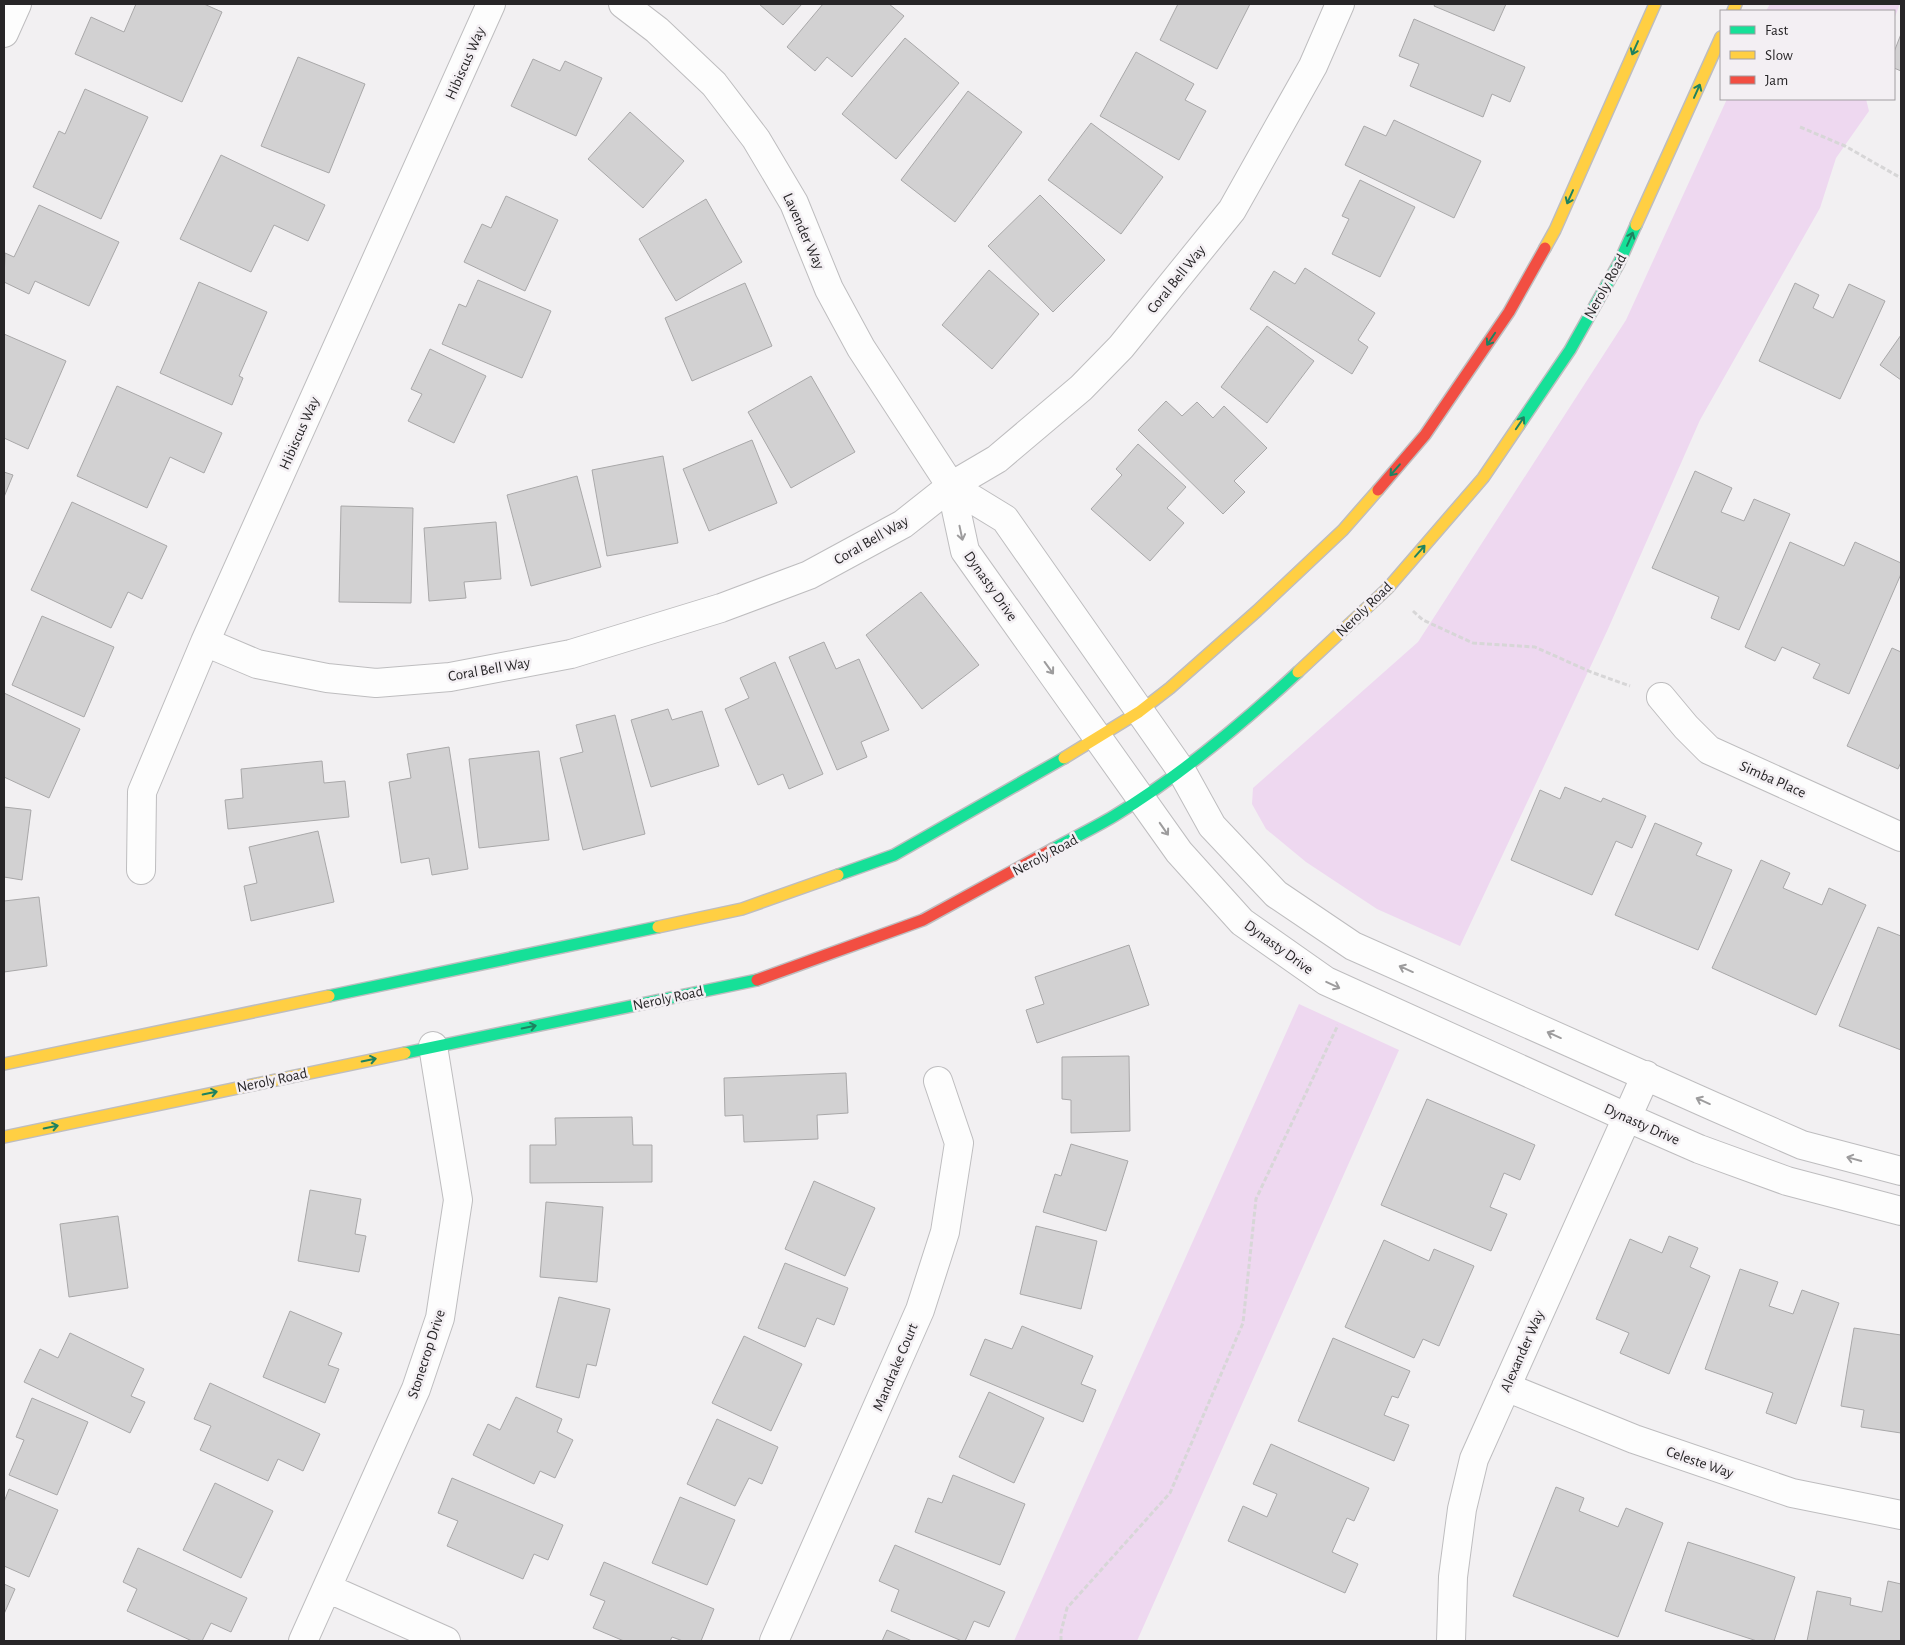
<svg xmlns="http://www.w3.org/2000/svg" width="1905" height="1645" viewBox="0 0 1905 1645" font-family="'Alegreya Sans',sans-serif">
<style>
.grass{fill:#eed8f0}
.building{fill:#d2d1d2;stroke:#a9a8a9}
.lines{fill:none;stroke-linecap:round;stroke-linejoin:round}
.street-casing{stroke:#bebdbf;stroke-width:30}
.fast-casing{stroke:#bebdbf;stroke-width:14}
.slow-casing{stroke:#bebdbf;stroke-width:14}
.jam-casing{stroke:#bebdbf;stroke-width:14}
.path{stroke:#d7d6d7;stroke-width:3;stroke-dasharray:5 2.5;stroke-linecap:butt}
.street{stroke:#fdfdfd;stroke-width:28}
.fast{stroke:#16e098;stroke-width:11}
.slow{stroke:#ffcf43;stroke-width:11}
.jam{stroke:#f24e42;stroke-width:11}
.oneway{stroke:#1e8260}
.oneway2{stroke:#9d9c9d}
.labels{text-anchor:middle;stroke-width:5;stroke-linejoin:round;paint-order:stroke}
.street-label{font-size:15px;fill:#272527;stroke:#f3eff3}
</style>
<rect width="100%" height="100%" fill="#f2f0f2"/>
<path class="grass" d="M1770,4H1900L1894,19V11H1766Z
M1727,99H1866L1869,111L1836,158L1820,208L1700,420L1608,629L1460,946L1377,909L1306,862L1266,829L1252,804L1253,788L1418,642L1626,320Z
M1299,1004L1399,1050L1137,1641H1014Z"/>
<path class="building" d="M136,4H204L222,12L182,102L75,54L91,17L124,32Z
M759,4H802L783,25Z
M823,4H889L904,16L852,77L827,57L815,71L787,47Z
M1178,4H1250L1217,69L1160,40Z
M1435,4H1506L1494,31L1434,6Z
M1414,19L1525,67L1510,102L1492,94L1483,117L1410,86L1419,64L1399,56Z
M1901,34V71L1894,68V52Z
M905,38L959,83L896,159L842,114Z
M1136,52L1194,84L1185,100L1206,111L1179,160L1100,116Z
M298,57L365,84L329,173L261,146Z
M533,59L560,71L565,61L602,78L576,136L511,106Z
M85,89L148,117L101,219L33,187L59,131L65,134Z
M968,91L1022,132L955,222L901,180Z
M630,112L684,161L643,208L588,159Z
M1394,120L1481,161L1454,218L1345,165L1364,126L1386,136Z
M1091,123L1163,177L1121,234L1048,180Z
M221,155L325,205L308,241L274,225L251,272L180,239Z
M1360,180L1415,207L1380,277L1332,254L1349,219L1342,216Z
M1040,195L1105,260L1053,312L988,246Z
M506,196L558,220L525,291L464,262L482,224L491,228Z
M706,199L742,262L676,301L639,239Z
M39,205L119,242L89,306L35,281L29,294L4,282L5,253L14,257Z
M1305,268L1375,313L1358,340L1368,347L1352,374L1250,309L1274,271L1295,284Z
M989,270L1039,314L992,369L942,325Z
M478,280L551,311L522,378L442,344L459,304L466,307Z
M199,282L267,312L239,376L243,378L232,405L160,373Z
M745,283L772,346L692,381L665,318Z
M1795,283L1819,295L1813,308L1833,318L1849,284L1885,301L1840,399L1759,361Z
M1267,326L1314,361L1267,423L1221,387Z
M4,334L66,361L28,449L4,438Z
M1901,335V380L1880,365Z
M430,349L486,376L454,443L408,421L422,394L411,389Z
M811,376L855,452L791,488L748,412Z
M117,386L222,433L204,473L170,457L147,508L77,476Z
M1166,401L1182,416L1197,402L1213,418L1224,406L1267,448L1234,481L1245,492L1223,514L1138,430Z
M752,440L777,503L709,531L683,469Z
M1138,444L1186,487L1167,508L1184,523L1150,561L1091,509L1122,475L1116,469Z
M663,456L678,543L607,556L592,470Z
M1695,471L1732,488L1721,512L1744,521L1754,499L1790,514L1739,630L1711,618L1719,597L1652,568Z
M4,472L13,475L4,497Z
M577,476L601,567L531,586L507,495Z
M72,502L167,546L142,599L128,592L111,628L31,590Z
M341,506L413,508L411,603L339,602Z
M496,522L501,579L464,582L466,598L429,601L424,528Z
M1790,542L1844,566L1855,542L1901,563V574L1849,694L1813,678L1820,664L1782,647L1775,661L1745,647Z
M921,592L979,665L922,709L866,635Z
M42,616L114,647L84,717L12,685Z
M824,642L836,669L859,659L889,730L861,742L867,757L837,770L789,657Z
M1892,648L1901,652V762L1898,769L1847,746Z
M775,662L823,774L789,789L783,774L758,785L725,709L749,698L740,678Z
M4,693L80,729L49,798L4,777Z
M668,709L672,720L702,711L719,766L651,787L631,720Z
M615,715L645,834L583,850L560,758L583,752L576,725Z
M449,747L468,869L432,875L429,858L401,863L389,782L411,778L407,754Z
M539,751L549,840L479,848L469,759Z
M322,761L324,783L345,781L349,817L228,829L225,800L243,798L241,769Z
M1565,787L1601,802L1603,798L1646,816L1632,848L1616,841L1592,895L1511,860L1540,790L1560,799Z
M4,807L31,810L22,880L4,877Z
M1655,823L1702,843L1696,855L1732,870L1698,950L1615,915Z
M318,831L334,902L251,921L244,886L257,883L249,847Z
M1761,860L1790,873L1783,888L1822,905L1829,888L1866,905L1816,1015L1712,968Z
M39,897L47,966L4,972V901Z
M1878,927L1901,936V1050L1839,1026Z
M1129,945L1149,1005L1037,1043L1026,1010L1044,1004L1035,977Z
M1129,1056L1130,1131L1071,1133V1100L1062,1099V1057Z
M846,1073L848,1113L817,1115L818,1139L744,1142L743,1115L725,1116L724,1078Z
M1427,1099L1535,1145L1520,1180L1504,1173L1490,1207L1507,1214L1491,1251L1381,1205Z
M632,1117L633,1145H652V1182L530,1183V1145H556L555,1118Z
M1071,1144L1128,1161L1106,1231L1043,1212L1055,1174L1061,1176Z
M814,1181L875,1208L845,1276L785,1249Z
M310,1190L361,1199L355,1234L366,1236L359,1272L298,1261Z
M546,1202L603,1207L597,1282L540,1277Z
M118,1216L128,1288L69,1297L60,1224Z
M1036,1226L1097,1241L1081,1309L1020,1294Z
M1669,1236L1698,1248L1690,1267L1710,1276L1669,1374L1620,1353L1629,1333L1596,1319L1630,1239L1662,1253Z
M1384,1240L1429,1261L1434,1249L1474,1266L1439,1346L1423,1339L1414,1358L1345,1327Z
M785,1263L848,1288L834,1325L817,1318L805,1347L758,1328Z
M1740,1269L1778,1282L1769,1306L1793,1314L1802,1290L1839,1303L1796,1424L1766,1413L1773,1393L1705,1369Z
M559,1297L610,1309L596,1366L587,1364L579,1398L536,1387Z
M290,1311L342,1333L328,1365L339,1369L325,1403L263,1377Z
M1022,1326L1093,1356L1081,1384L1096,1390L1083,1422L970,1375L985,1339L1012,1349Z
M1854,1328L1901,1335V1433L1861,1427L1864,1410L1841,1406Z
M70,1333L144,1369L131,1396L145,1402L130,1433L24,1382L40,1349L58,1358Z
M744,1336L802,1364L771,1431L712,1403Z
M1333,1338L1410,1371L1398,1398L1392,1396L1384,1415L1409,1425L1394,1461L1298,1421Z
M210,1383L320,1434L303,1471L278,1459L268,1481L200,1450L211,1426L194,1419Z
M989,1392L1044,1418L1014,1483L959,1457Z
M516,1397L562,1419L557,1432L573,1440L555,1478L540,1471L534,1484L473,1455L488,1424L500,1430Z
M32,1398L88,1422L57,1495L9,1475L24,1440L16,1437Z
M717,1419L778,1447L762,1484L749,1478L735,1506L687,1484Z
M1271,1444L1369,1488L1354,1521L1347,1518L1332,1552L1358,1564L1345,1593L1228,1541L1243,1506L1267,1517L1277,1494L1253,1484Z
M953,1475L1025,1504L1000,1565L915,1532L928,1498L942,1503Z
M452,1478L563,1525L548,1560L534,1554L523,1579L447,1546L458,1521L438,1513Z
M215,1483L273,1511L241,1578L183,1550Z
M1556,1487L1584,1498L1579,1511L1618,1527L1626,1508L1663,1523L1618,1637L1513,1596Z
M9,1489L58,1510L29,1577L4,1566V1502Z
M680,1497L735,1520L707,1585L652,1563Z
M1688,1542L1795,1577L1774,1641H1757L1665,1611Z
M895,1545L1005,1592L989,1627L974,1621L965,1641H962L891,1611L899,1590L879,1581Z
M138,1548L247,1598L231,1632L211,1623L202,1641H192L127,1611L137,1589L123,1582Z
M604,1562L714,1609L701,1641H683L672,1637L670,1641H624L593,1628L605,1601L590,1595Z
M1888,1581L1901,1584V1641H1807L1817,1591L1851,1598L1850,1605L1882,1612Z
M4,1584L15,1589L4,1614Z
M887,1630L912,1641H882Z"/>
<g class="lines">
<defs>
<path id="street" d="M623,4L657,30L714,84L756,139L794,203L829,289L861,348L951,486L965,551L1179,852L1242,922L1326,981L1626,1117L1699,1149L1787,1181L1901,1211
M4,33L17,4
M951,486L1005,519L1181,770L1212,826L1276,894L1353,946L1715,1107L1802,1145L1901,1171
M205,642L257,664L327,678L376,683L450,677L571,654L721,608L809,575L903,524L951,486L997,459L1081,388L1121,347L1232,210L1313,66L1340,4
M1661,697L1686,727L1709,750L1901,837
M141,870L142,792L205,642L491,4
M1506,1387L1634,1439L1792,1493L1901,1515
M327,1588L446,1641
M303,1641L416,1389L440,1318L458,1200L433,1046
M774,1641L920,1310L945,1232L959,1143L938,1081
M1451,1641L1453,1577L1462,1509L1474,1459L1646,1075"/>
<path id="fast" d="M1519,425L1570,350L1619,263L1636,225
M1053,849C1073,838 1094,828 1114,816C1180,776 1241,725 1298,672
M838,875L894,855L1064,758
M329,996L658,927
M405,1053L757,980"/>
<path id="slow" d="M1733,11L1736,4
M1636,225L1721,37
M1545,248L1555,230L1655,4
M1298,672L1388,588L1483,478L1519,425
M1064,758L1139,712L1170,688L1257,611L1343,530L1378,490
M658,927L742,909L838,875
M4,1064L329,996
M4,1137L405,1053"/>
<path id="jam" d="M1378,490L1425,435L1509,312L1545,248
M757,980L923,920L1053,849"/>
</defs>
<use href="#street" class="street-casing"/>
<use href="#fast" class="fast-casing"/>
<use href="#slow" class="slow-casing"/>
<use href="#jam" class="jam-casing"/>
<path class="path" d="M1800,127L1845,146L1901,178
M1413,611L1423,620L1473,643L1535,647L1591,672L1630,686
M1061,1641V1632L1067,1608L1170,1493L1243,1323L1256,1199L1338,1025"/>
<use href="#street" class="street"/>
<use href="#fast" class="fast"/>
<use href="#slow" class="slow"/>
<use href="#jam" class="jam"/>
</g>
<defs><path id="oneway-shaft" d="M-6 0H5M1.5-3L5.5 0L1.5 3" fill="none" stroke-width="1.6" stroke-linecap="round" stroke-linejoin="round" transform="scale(1.25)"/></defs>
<g class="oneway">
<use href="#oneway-shaft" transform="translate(1635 48) rotate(114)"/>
<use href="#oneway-shaft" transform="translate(1697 91) rotate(-66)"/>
<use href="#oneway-shaft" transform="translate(1570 197) rotate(114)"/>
<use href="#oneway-shaft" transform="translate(1630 239) rotate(-66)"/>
<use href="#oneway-shaft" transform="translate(1491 339) rotate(124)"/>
<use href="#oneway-shaft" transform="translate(1520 423) rotate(-56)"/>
<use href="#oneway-shaft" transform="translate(1395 470) rotate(131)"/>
<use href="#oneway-shaft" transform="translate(1420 551) rotate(-49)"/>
<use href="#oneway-shaft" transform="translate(529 1027) rotate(-12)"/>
<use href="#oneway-shaft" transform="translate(369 1060) rotate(-12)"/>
<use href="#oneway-shaft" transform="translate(210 1093) rotate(-12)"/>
<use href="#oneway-shaft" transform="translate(51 1127) rotate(-12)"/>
</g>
<g class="oneway2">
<use href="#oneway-shaft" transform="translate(961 533) rotate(78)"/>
<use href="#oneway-shaft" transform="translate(1049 668) rotate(54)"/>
<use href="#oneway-shaft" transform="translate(1164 829) rotate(55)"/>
<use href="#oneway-shaft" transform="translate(1406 969) rotate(-156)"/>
<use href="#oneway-shaft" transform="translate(1333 985) rotate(25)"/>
<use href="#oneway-shaft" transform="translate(1554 1035) rotate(-156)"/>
<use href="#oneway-shaft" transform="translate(1703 1101) rotate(-156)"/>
<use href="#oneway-shaft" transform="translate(1854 1159) rotate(-165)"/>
</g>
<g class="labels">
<g class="street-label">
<text transform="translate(465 63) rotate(-66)" y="5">Hibiscus Way</text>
<text transform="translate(804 231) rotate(66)" y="5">Lavender Way</text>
<text transform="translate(1176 279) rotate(-51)" y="5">Coral Bell Way</text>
<text transform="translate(1605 286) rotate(-61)" y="5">Neroly Road</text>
<text transform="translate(299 433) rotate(-66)" y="5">Hibiscus Way</text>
<text transform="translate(871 540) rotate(-30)" y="5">Coral Bell Way</text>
<text transform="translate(991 586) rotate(55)" y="5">Dynasty Drive</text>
<text transform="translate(1364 609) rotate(-44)" y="5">Neroly Road</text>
<text transform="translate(489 669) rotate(-10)" y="5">Coral Bell Way</text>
<text transform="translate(1773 779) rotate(24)" y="5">Simba Place</text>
<text transform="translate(1045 855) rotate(-28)" y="5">Neroly Road</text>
<text transform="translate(1279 947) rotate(36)" y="5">Dynasty Drive</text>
<text transform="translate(668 998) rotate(-12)" y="5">Neroly Road</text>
<text transform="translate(272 1080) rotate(-12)" y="5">Neroly Road</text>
<text transform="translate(1642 1124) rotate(24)" y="5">Dynasty Drive</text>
<text transform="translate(1522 1351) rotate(-66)" y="5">Alexander Way</text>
<text transform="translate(426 1354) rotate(-72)" y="5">Stonecrop Drive</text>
<text transform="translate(895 1367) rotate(-67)" y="5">Mandrake Court</text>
<text transform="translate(1700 1462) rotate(19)" y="5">Celeste Way</text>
</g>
</g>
<rect width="1905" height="1645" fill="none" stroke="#272527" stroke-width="10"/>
<rect x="1720" y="10" width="175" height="90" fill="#f3eff3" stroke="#a19ea1"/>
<rect x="1730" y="26" width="25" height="8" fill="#16e098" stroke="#a19ea1"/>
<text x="1765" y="35" font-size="15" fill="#272527">Fast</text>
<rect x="1730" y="51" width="25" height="8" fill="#ffcf43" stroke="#a19ea1"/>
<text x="1765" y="60" font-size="15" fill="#272527">Slow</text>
<rect x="1730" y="76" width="25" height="8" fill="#f24e42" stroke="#a19ea1"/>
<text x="1765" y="85" font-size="15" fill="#272527">Jam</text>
</svg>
